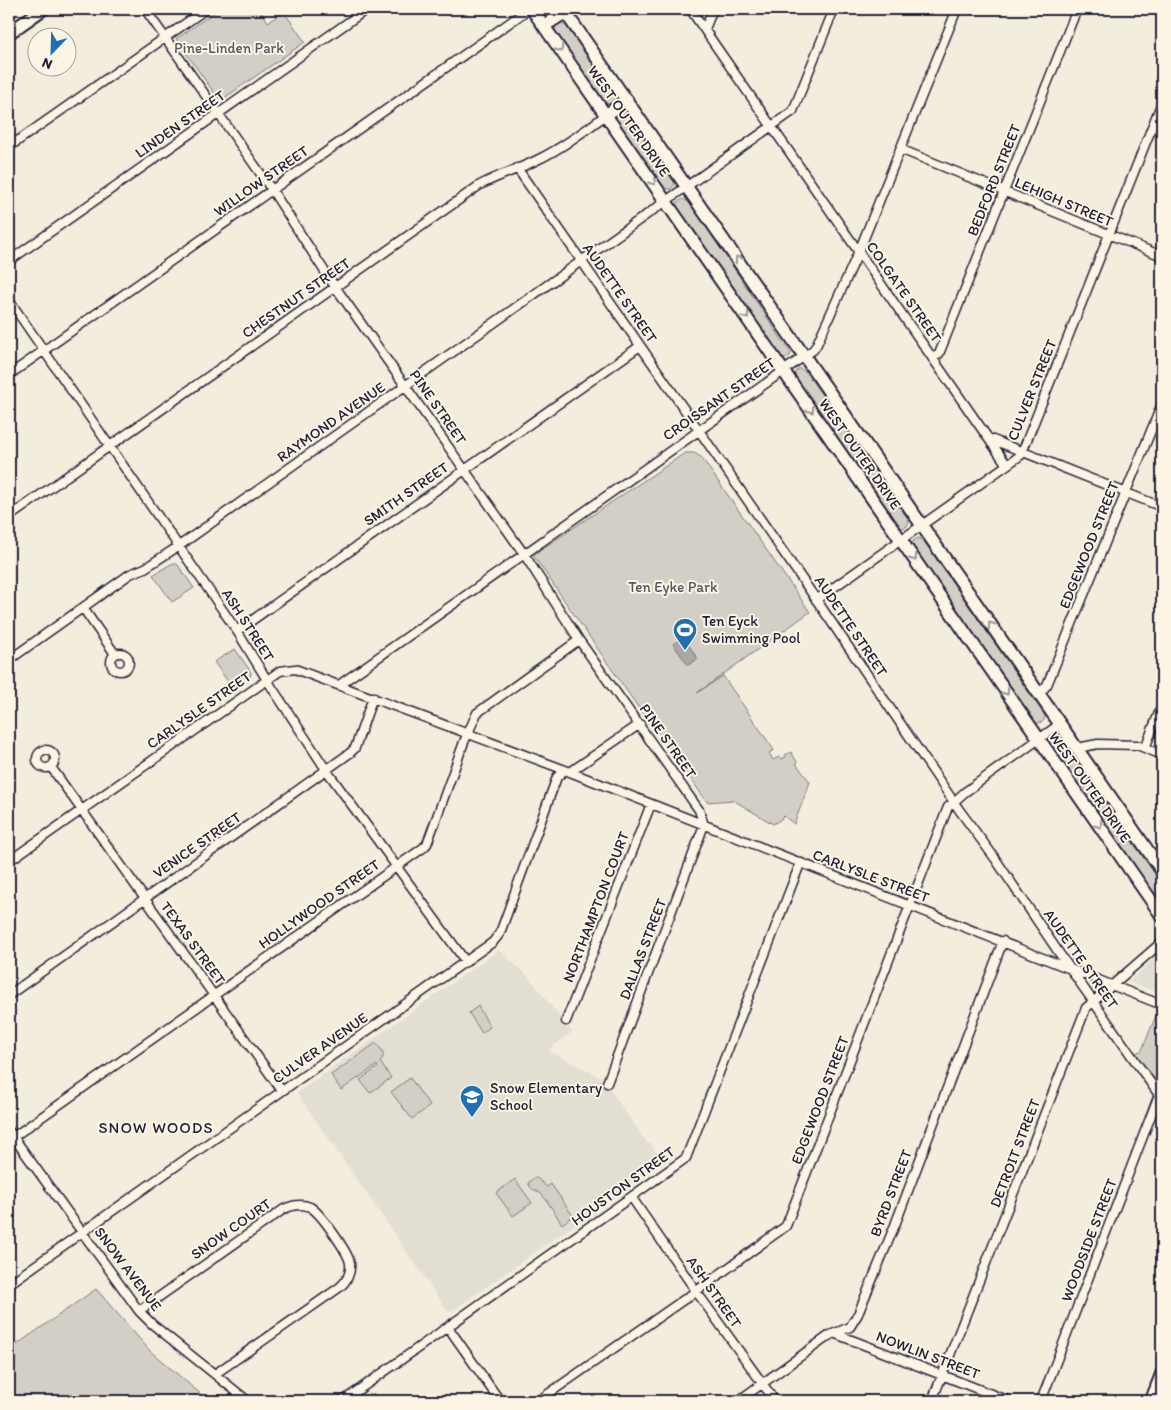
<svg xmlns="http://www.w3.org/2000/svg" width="1171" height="1410" viewBox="0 0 1171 1410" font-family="Itim,sans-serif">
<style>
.built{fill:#e3ded2}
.green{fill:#d4cfc6;stroke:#7b7880}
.water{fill:#aca7a6;stroke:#75727b}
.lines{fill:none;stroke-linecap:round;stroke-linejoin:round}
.street-casing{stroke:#22223b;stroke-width:11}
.secondary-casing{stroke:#22223b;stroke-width:15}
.street{stroke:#fcf5e5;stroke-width:8}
.secondary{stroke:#fcf5e5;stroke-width:11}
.oneway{stroke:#9a9698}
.labels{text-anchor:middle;stroke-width:4;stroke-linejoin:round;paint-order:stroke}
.park-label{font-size:15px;fill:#575665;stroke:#fcf5e5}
.street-label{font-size:15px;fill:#22223b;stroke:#fcf5e5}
.poi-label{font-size:15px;fill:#22223b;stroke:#fcf5e5;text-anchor:start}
.neighbourhood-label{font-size:16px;letter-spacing:1px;fill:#22223b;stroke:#fcf5e5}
</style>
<rect width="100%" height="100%" fill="#f3edde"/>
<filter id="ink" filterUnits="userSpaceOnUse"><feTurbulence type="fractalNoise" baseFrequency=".02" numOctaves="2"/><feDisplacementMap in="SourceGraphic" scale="10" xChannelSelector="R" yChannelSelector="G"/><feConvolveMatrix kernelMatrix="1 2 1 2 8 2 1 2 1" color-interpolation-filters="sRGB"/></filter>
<g filter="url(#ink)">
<path class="built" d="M499,950L528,976L572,1032L548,1050L602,1078L647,1143L651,1144L663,1162L449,1313L297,1093Z
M1162,951V994L1129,982Z"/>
<path class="green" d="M219,9H259L268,22L284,12L305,42L220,101L176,39Z
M561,23L566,26L616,98L613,103L606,104L603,102L555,33V27Z
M620,112H624L627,114L674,182L675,184L671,189H664L616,120V115Z
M683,199L690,203L791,353L790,356L785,359L780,357L678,209L676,203Z
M798,369H801L806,372L908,519L909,522L906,527L902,528L898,527L795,378L794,374Z
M685,453H694L701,457L810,612L697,693L723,676L774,750L769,753L773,760L779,757L781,759L786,757L785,755L791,752L797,762V765L810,782L794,824L784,816L781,819L773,824L733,800L707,802L653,725L651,726L533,555Z
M918,538L923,540L1043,713L1045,717C1044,723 1039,724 1034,722L913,548V541Z
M175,563L178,565L194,588L172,602L153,575L171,564Z
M235,649L251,672C252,681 240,686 234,690L214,662Z
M1057,739L1061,741L1162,884V907L1052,748C1051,743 1052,740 1057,739Z
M478,1006L490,1027L482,1033L469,1013Z
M1159,1008L1162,1009V1071L1160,1077L1157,1079L1152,1077L1136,1053L1142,1050Z
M376,1043C381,1049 387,1055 380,1062L391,1078L370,1093L360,1080L378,1067L377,1065L341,1090L331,1075Z
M410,1078L430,1106L412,1119L391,1092Z
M534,1178H537L547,1187L551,1184L573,1216L562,1224C557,1217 545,1196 540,1193C534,1190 531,1189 528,1183Z
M515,1179L532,1203L513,1216L496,1193Z
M96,1289L150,1351L209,1401H9V1350Z"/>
<path class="water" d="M683,637L698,659L688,665L673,644Z"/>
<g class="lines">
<defs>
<path id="street" d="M145,9L272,190L329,278L524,554L579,640L699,810L704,825L607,1083
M690,9L988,438L1162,507
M705,29L713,9
M9,147L206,9
M900,149L1162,256
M517,168L811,592L960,811L994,857L1059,953L1162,1099
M9,261L367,9
M9,300L237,631L267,680L327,771L466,962
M933,358L939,354L1077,9
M9,375L529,9
M988,438L1007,465
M9,517L480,185C499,175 519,169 537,160C562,148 584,131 606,115
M816,600L1021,455L1162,102
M83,608L115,654
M237,631L640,346
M111 662a9 9 0 1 1 18 0a9 9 0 1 1-18 0Z
M9,660L130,574L145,568L179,546L793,111L834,9
M339,685L813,350L816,346L859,251L957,9
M1039,694L1047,685L1162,404
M1077,748L1098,744L1137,745L1162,755
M1145,748L1162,705
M37 759a9 9 0 1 1 18 0a9 9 0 1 1-18 0Z
M51,767L282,1091
M570,772L640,724
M9,861L267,680L280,671L295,669L565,770L1162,1005
M9,995L350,753L355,748L373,697
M566,1021L651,804
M9,1131L139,1311L152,1324L248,1401
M9,1140L423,848L427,844L464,742L477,713L579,640
M632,1198L696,1291L775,1401
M9,1284L493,942L500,933L557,777L565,770
M139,1311L284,1209C293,1205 301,1203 310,1207C320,1212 348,1252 350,1263C351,1273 347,1281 340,1287L215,1374
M448,1327L500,1401
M836,1334L1009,1401
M343,1401L686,1158L800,864
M538,1401L702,1287L786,1226L948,807L965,792L1060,724
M738,1401L830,1335L850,1327L858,1314L895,1225L1003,941
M932,1401L1086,1008L1162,942
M1041,1401L1162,1087"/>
<path id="secondary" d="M532,9L1162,916
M563,9L1162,871
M544,26L566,12
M9,33L43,9
M606,115L627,100
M1151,1401L1162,1373"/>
</defs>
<use href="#street" class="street-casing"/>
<use href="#secondary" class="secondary-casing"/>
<use href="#street" class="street"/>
<use href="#secondary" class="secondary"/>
</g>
<defs><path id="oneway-chevron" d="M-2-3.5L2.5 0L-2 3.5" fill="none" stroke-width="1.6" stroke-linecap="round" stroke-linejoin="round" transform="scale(1.25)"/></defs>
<g class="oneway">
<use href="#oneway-chevron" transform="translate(560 49) rotate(55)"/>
<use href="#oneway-chevron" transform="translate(653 182) rotate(55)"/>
<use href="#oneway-chevron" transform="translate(738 259) rotate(-125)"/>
<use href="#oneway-chevron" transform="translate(746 316) rotate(55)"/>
<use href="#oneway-chevron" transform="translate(811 410) rotate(55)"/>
<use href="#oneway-chevron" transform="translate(914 558) rotate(55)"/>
<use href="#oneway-chevron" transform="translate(991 625) rotate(-125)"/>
<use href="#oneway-chevron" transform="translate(1006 692) rotate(55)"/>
<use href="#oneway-chevron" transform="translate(1099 825) rotate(55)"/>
</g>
</g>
<defs>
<symbol id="stadium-pin" viewBox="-11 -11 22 30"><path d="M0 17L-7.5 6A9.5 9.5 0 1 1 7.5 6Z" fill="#1f6fb2" stroke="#fcf5e5"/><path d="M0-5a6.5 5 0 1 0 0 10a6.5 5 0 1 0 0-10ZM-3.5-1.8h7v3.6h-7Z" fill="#fff"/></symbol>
<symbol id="school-pin" viewBox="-11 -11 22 30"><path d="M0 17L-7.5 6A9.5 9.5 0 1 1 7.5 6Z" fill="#1f6fb2" stroke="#fcf5e5"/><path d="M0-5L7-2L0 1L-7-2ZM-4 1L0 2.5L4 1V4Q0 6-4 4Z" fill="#fff"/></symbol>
</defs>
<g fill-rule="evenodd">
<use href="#stadium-pin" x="671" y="616" width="28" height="38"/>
<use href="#school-pin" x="458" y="1083" width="28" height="38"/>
</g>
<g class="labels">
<g class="park-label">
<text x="229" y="53">Pine-Linden Park</text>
<text x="673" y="592">Ten Eyke Park</text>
</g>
<g class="street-label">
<text transform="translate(629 121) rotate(55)" y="5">WEST OUTER DRIVE</text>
<text transform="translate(180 124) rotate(-35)" y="5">LINDEN STREET</text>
<text transform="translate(994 180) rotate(-68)" y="5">BEDFORD STREET</text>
<text transform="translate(261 181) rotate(-35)" y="5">WILLOW STREET</text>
<text transform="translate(1064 202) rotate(23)" y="5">LEHIGH STREET</text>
<text transform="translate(904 292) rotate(55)" y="5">COLGATE STREET</text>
<text transform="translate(620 293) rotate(55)" y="5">AUDETTE STREET</text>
<text transform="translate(296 298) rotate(-35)" y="5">CHESTNUT STREET</text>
<text transform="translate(1032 390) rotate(-68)" y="5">CULVER STREET</text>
<text transform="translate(719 399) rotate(-35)" y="5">CROISSANT STREET</text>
<text transform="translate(438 407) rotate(55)" y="5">PINE STREET</text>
<text transform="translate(331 422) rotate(-35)" y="5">RAYMOND AVENUE</text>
<text transform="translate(860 454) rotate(55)" y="5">WEST OUTER DRIVE</text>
<text transform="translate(406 494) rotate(-35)" y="5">SMITH STREET</text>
<text transform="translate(1089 545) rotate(-68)" y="5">EDGEWOOD STREET</text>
<text transform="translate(248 625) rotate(57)" y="5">ASH STREET</text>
<text transform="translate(851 626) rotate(56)" y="5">AUDETTE STREET</text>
<text transform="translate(199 710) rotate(-35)" y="5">CARLYSLE STREET</text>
<text transform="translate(668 741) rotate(55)" y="5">PINE STREET</text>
<text transform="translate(1090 787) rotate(55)" y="5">WEST OUTER DRIVE</text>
<text transform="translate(197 845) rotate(-35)" y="5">VENICE STREET</text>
<text transform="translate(871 876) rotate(21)" y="5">CARLYSLE STREET</text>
<text transform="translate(319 904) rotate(-35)" y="5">HOLLYWOOD STREET</text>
<text transform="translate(596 907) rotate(-69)" y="5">NORTHAMPTON COURT</text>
<text transform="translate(193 943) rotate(54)" y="5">TEXAS STREET</text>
<text transform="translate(643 949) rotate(-69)" y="5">DALLAS STREET</text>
<text transform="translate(1081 959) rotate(55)" y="5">AUDETTE STREET</text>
<text transform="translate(320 1048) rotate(-35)" y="5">CULVER AVENUE</text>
<text transform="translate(820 1100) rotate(-69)" y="5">EDGEWOOD STREET</text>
<text transform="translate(1015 1153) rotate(-69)" y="5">DETROIT STREET</text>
<text transform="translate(623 1186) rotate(-36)" y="5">HOUSTON STREET</text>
<text transform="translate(891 1193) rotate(-69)" y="5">BYRD STREET</text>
<text transform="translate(231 1229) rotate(-35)" y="5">SNOW COURT</text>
<text transform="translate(1089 1240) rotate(-69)" y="5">WOODSIDE STREET</text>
<text transform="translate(128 1269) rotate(53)" y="5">SNOW AVENUE</text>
<text transform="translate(714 1292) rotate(55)" y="5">ASH STREET</text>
<text transform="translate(928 1355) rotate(21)" y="5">NOWLIN STREET</text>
</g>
<g class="poi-label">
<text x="702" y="626">Ten Eyck<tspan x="702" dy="17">Swimming Pool</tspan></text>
<text x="490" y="1093">Snow Elementary<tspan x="490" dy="17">School</tspan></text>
</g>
<g class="neighbourhood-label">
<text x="156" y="1133">SNOW WOODS</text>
</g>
</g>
<rect width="1171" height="1410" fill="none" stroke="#fcf5e5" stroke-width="30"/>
<rect x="15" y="15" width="1141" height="1380" fill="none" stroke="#22223b" stroke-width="2" filter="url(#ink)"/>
<g transform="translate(52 52) rotate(203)"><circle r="24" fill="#fcf5e5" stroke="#a5a1a1"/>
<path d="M0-4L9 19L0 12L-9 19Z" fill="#1f6fb2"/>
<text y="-8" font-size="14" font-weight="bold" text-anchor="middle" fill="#22223b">N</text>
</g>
</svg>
